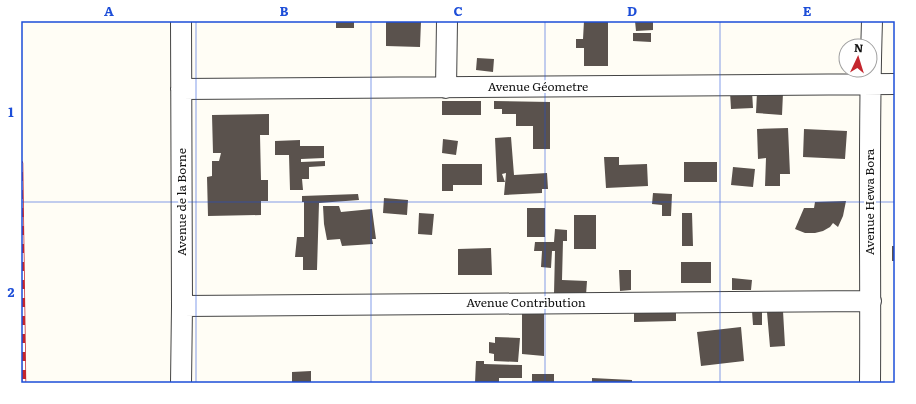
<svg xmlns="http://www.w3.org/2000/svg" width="916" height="404" viewBox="0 0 916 404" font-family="Literata,serif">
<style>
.building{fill:#5a524d}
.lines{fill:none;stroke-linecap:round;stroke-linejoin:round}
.minor-casing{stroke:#444;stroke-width:22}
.minor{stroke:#fff;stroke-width:20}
.rail-casing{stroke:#c4262e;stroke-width:4.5}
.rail{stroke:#fff;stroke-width:3;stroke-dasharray:9;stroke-linecap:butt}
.grid{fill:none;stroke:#1d4ed8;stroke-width:1;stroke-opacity:0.55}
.labels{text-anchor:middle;stroke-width:4;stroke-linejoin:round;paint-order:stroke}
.street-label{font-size:12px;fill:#111;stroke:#fff}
.neatline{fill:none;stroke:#1d4ed8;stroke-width:1.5}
.grid-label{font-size:13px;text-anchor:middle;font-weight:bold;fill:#1d4ed8}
</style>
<rect width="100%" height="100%" fill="#fffdf5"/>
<path class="building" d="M336,21H354V28H336Z
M386,21H421L420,47L386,46Z
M584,21H608V66H584V48H576V39H583Z
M635,21H653V30L636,31Z
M633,33H651V42L633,41Z
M477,58L494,59L493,72L476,70Z
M752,91L753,108L731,109L730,92Z
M757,92L783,93L782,115L756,113Z
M442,101H481V115H442Z
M494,101L550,102V149H533V126H516V114H502V109H494Z
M269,114V135H260L261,180H268V201H261V215L208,216L207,177L212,176V161H219L221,153H213L212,115Z
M788,128L790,174H780V186H765L766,158L758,159L757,129Z
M804,129L847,131L845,159L803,157Z
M511,137L514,175L547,173L548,189H542V193L504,195L506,173L502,174L505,182H497L495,138Z
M443,139L458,141L456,155L442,153Z
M300,140V146H324V158L301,159V162L325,161V166L309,167V179H302L303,190H290L289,155H275V141Z
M604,157H619V165L647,164L648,186L606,188Z
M684,162H717V182H684Z
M442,164H482V185H453V191H442Z
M733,167L755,169L753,187L731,185Z
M653,193L672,194L671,216H662V205L652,204Z
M358,194L359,200L319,203L317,270H303V257H295L297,237H304V202H302V196Z
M384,198L408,200L407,215L383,213Z
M846,201L843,216L838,227L833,223L830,227L823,231L815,233H805L795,229L804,208H814L815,202Z
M323,206H339L341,212L372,209L376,239H372L373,244L342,246L340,239L327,240L324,224Z
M527,208H545V237H527Z
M419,213L434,214L432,235L418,234Z
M682,213H692L693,246H682Z
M574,215H596V249H574Z
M555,229L567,230V241H563L562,280L587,281L586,295L554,294L555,251H552L551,268L541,267L542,251H534L535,242H554Z
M892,246H895V261H892Z
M491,248L492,275H458V249Z
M681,262H711V283H681Z
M619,270H631V290L620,291Z
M732,278L752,280L751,290H732Z
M676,310V321L634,322V311Z
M752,311H762V325H753Z
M783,311L785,346L770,347L767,312Z
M522,312H544V356L522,354Z
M741,327L744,361L701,366L697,332Z
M495,337L520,338L518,362L494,361V354L489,353V342L495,343Z
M476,361H484V364L522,365V378H499V383H475Z
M311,371V383H292V372Z
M532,374H554V383H532Z
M592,378L632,380V383H592Z"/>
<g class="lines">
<defs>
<path id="minor" d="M181,21L182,306L181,383
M446,88L447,21
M181,89L895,84
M182,306L871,301
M870,383C871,262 868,142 872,21"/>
</defs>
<use href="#minor" class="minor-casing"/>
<use href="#minor" class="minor"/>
<defs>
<path id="rail" d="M21,163L24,383"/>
</defs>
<use href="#rail" class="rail-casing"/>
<use href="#rail" class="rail"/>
</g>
<path class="grid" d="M196,21V383M371,21V383M545,21V383M720,21V383M21,202H895"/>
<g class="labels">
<g class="street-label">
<text x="538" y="91">Avenue Géometre</text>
<text transform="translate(182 202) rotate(-90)" y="4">Avenue de la Borne</text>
<text transform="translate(870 202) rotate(-90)" y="4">Avenue Hewa Bora</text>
<text x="526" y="307">Avenue Contribution</text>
</g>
</g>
<rect width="916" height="404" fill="none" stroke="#ffffff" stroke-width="44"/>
<g transform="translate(858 58) rotate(4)"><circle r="19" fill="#ffffff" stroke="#a0a0a0"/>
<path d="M0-3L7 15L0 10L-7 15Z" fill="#c4262e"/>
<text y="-6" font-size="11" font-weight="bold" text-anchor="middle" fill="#111111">N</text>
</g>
<rect x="22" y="22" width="872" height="360" class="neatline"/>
<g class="grid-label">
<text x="109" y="16">A</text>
<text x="284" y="16">B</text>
<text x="458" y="16">C</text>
<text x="632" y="16">D</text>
<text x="807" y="16">E</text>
<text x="11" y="117">1</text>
<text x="11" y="297">2</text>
</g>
</svg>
